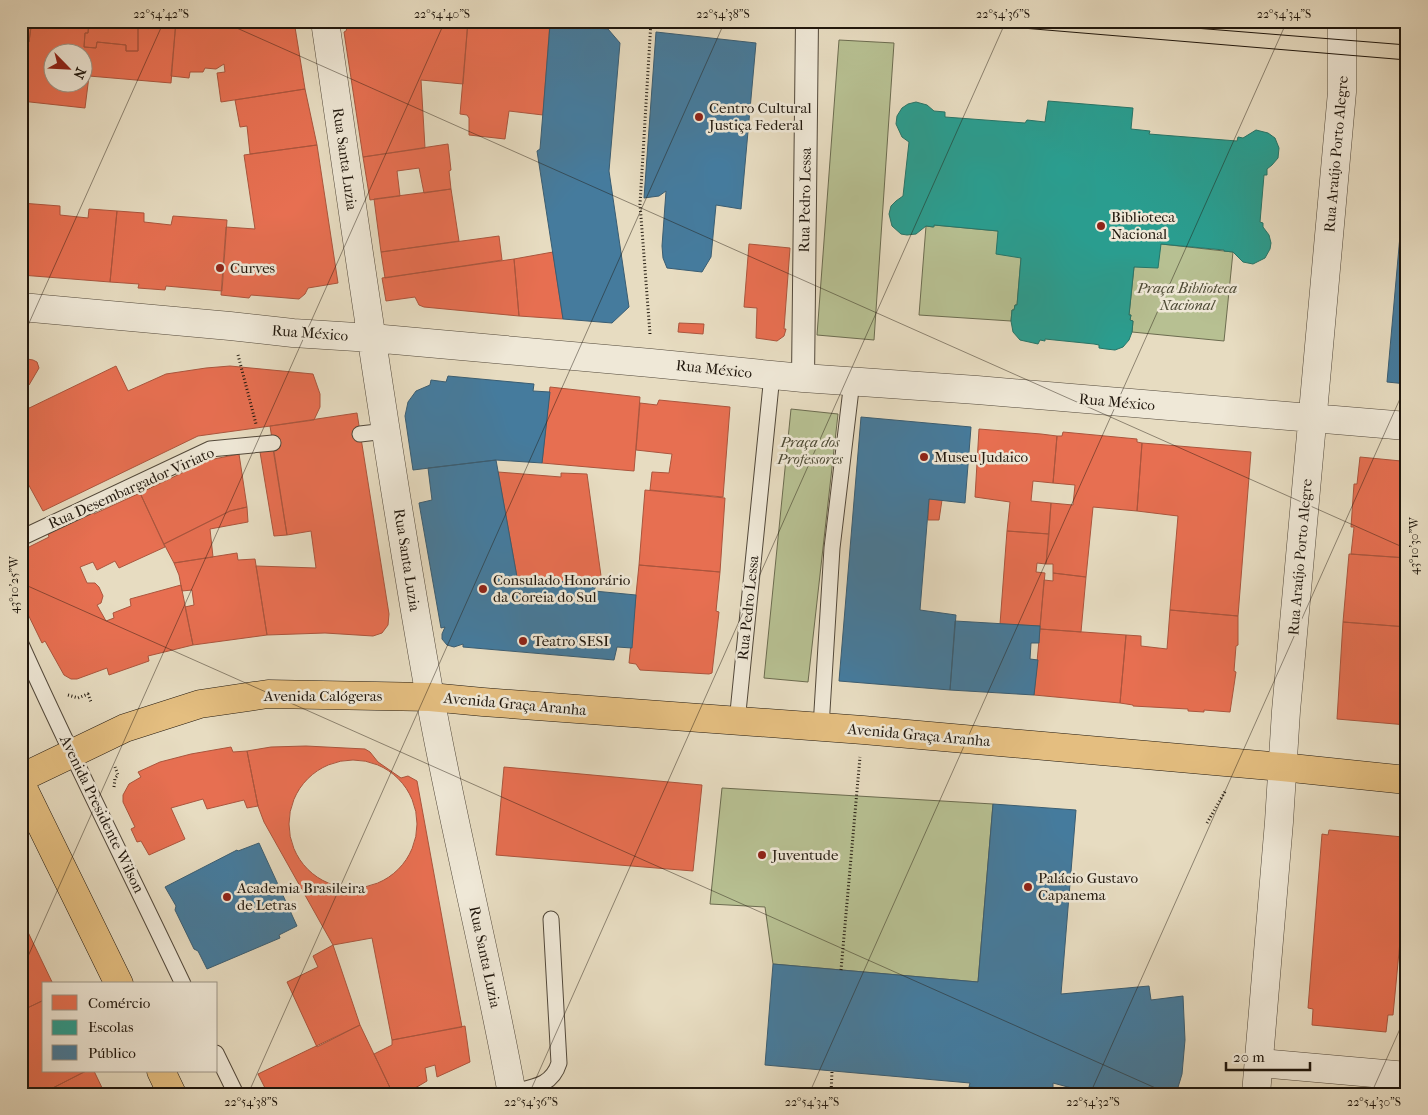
<svg xmlns="http://www.w3.org/2000/svg" width="1428" height="1115" viewBox="0 0 1428 1115" font-family="'IM FELL French Canon',serif">
<style>
.green{fill:#b7c092;stroke:#6c6c50}
.shops{fill:#e76f51;stroke:#ab553d;fill-rule:evenodd}
.schools{fill:#2a9d8f;stroke:#277568}
.public{fill:#457b9d;stroke:#3a5d72}
.lines{fill:none;stroke-linecap:round;stroke-linejoin:round}
.service-casing{stroke:#52483a;stroke-width:17}
.pedestrian-casing{stroke:#52483a;stroke-width:24}
.minor-casing{stroke:#52483a;stroke-width:29}
.tertiary-casing{stroke:#52483a;stroke-width:29}
.primary-casing{stroke:#20170d;stroke-width:29}
.path{stroke:#20170d;stroke-width:3;stroke-dasharray:1 2.5;stroke-linecap:butt}
.service{stroke:#efe8d7;stroke-width:15}
.pedestrian{stroke:#efe8d7;stroke-width:22}
.minor{stroke:#efe8d7;stroke-width:28}
.tertiary{stroke:#efe8d7;stroke-width:28}
.primary{stroke:#e4be80;stroke-width:28}
.tram{stroke:#20170d;stroke-width:1}
.ticks{fill:none;stroke:#20170d;stroke-width:1;stroke-opacity:0.45}
.poi-dot{fill:#8f2418;stroke:#efe8d7;stroke-width:2}
.labels{text-anchor:middle;stroke-width:5;stroke-linejoin:round;paint-order:stroke}
.poi-label{font-size:15px;fill:#20170d;stroke:#efe8d7;text-anchor:start}
.street-label{font-size:15px;fill:#20170d;stroke:#efe8d7}
.park-label{font-size:15px;font-style:italic;fill:#4d4a35;stroke:#efe8d7}
.neatline{fill:none;stroke:#20170d;stroke-width:2}
.ticks-label{font-size:12px;text-anchor:middle;fill:#20170d}
</style>
<rect width="100%" height="100%" fill="#e7dcc1"/>
<filter id="stains"><feTurbulence type="fractalNoise" baseFrequency=".004" numOctaves="4"/><feColorMatrix values="0 0 0 0 .2 0 0 0 0 .09 0 0 0 0 .02 0 0 0 .5 -.17"/></filter>
<radialGradient id="worn" r=".72"><stop offset=".6" stop-color="#630" stop-opacity="0"/><stop offset="1" stop-color="#630" stop-opacity=".3"/></radialGradient>
<path class="green" d="M839,40L894,43L874,340L817,335Z
M934,225L998,231L1021,258L1017,305H1015L1014,310H1012L1011,321L919,315L926,226L933,227Z
M1161,244L1233,252L1224,341L1132,332L1133,321L1130,320L1131,315H1129L1134,267Z
M791,409L838,414L808,682L764,678Z
M722,788L993,804L978,982L773,964L765,907L710,904Z"/>
<path class="shops" d="M21,21H29L28,27H31L29,42L21,41Z
M29,21H89L88,33H85L84,47L96,48L97,42L126,45V51H138V21H176L171,83L89,76L85,108L21,101L23,77H21V41L29,42L31,27H28ZM52,52H82V82H52Z
M89,21H138V51H126V45L97,42L96,48L84,47L85,33H88Z
M176,21H294L305,89L221,102L217,73L225,72L224,64L216,69L205,68L203,72H190L189,78L171,76Z
M349,21H468L463,84L421,80L425,148L363,157L344,32L346,31Z
M468,21H550L543,115L509,111L505,139L469,135V118L467,115L460,114Z
M305,89L317,145L250,154L247,126L240,127L235,100Z
M448,144L451,170L449,171L451,189L424,193L419,168L397,171L400,196L370,200L363,157Z
M317,145L338,283L308,288L305,294L299,299L251,295L249,298L221,295L226,227L255,229L244,155Z
M451,189L459,241L381,252L374,199Z
M21,203L60,206V215L88,218L89,209L117,211L110,282L21,275Z
M117,211L144,213V222L171,225L173,216L227,220L222,291L166,286L165,290L138,288L139,284L110,282Z
M499,236L502,260L385,278L381,252Z
M749,244L790,248L784,329H786L784,336L777,341L756,338L757,308L744,307Z
M553,252L563,319L519,316L514,259Z
M514,259L519,316L424,307L419,305L415,297L386,301L382,278Z
M679,323L704,324L703,334L678,332Z
M21,358L33,360L37,362L39,368L29,385L22,392L29,408L21,412Z
M116,366L128,391L166,374L206,368L230,366L313,374L320,394V407L314,420L198,436L43,511L26,480L21,482V412Z
M550,387L640,397L634,471L542,463Z
M659,400L730,407L723,497L650,490L652,472L669,473L672,454L636,450L640,403L657,405Z
M357,413L389,614L388,625L382,633L373,636L325,633L267,635L256,566L316,568L311,531L287,535L270,426Z
M979,429L1041,434L1057,436L1053,483L1033,481L1031,501L1051,503L1049,534L1007,531L1010,502L975,497Z
M1063,432L1137,439V442L1142,443L1137,511L1093,507L1086,577L1053,573V564H1046L1051,503L1073,505L1075,485L1053,483L1057,436H1062Z
M1142,443L1251,452L1238,616L1170,610L1178,516L1137,511Z
M273,449L287,535L274,536L260,452Z
M239,454L247,507L230,511L164,544L140,493L209,460Z
M1402,456L1407,457V520L1403,523L1407,528V558L1351,554L1354,527H1351L1354,484H1357L1360,457L1401,461Z
M498,472L561,477V473L587,474L602,583L596,585L517,577Z
M645,490L725,498L720,572L639,565Z
M140,493L165,547L119,568L115,561L97,570L93,562L80,567L87,583H95L99,587L103,596L101,603L97,605L106,621L114,618L113,613L131,606L130,599L181,585L193,645L148,656L149,661L109,675L107,668L77,679H71L64,675L45,641L42,643L23,604L26,602L21,592V551L49,537L48,534L93,511L94,514Z
M929,499L942,500L939,520H928Z
M247,507L248,522L210,529L213,557L174,563L164,544L230,511Z
M1007,531L1049,534L1046,564L1037,563L1036,572L1045,573L1040,626L1000,624Z
M237,553L238,560L255,559L267,635L193,645L185,607L194,605L192,590L182,591L179,575L174,563Z
M1349,554L1407,558V627L1343,622Z
M639,565L720,572L716,611L719,612L712,673L709,674L640,670L636,664L629,663Z
M1053,573L1086,577L1081,632L1040,629L1044,580L1053,581Z
M1170,610L1238,616V645L1236,646L1234,671L1236,672L1230,712L1204,710V712L1188,711V709L1133,706V705L1120,703L1126,635L1141,636V646L1167,649Z
M1343,622L1407,627V725L1337,719Z
M1040,629L1126,635L1120,703L1034,695Z
M306,746L365,749L370,752L378,762L401,778L408,776L417,781L462,1027L392,1040L372,938L333,945L264,822L258,806L247,751L271,747Z
M231,747L233,752L247,751L258,806L247,808L244,800L207,809L203,799L171,808L185,839L149,855L141,841L137,842L131,829L135,827L123,802V795L129,784L141,777L138,772L160,762L191,754Z
M289 824a64 64 0 1 1 128 0a64 64 0 1 1-128 0Z
M504,767L702,785L693,871L496,855Z
M1329,830L1403,837V841H1407V868L1393,1015H1388L1386,1032L1312,1025L1313,1009L1308,1008L1322,834L1328,835Z
M25,926L53,984H44V1000L21,1011V928Z
M333,945L360,1025L317,1047L287,982L318,967L313,956Z
M44,1000V1071H86L41,1094H30L21,1077V1011Z
M360,1025L393,1094H268L258,1074Z
M465,1026L470,1062L437,1077L435,1065L425,1068L427,1081L405,1094H393L374,1054L392,1045V1040Z
M86,1071H94L105,1094H41Z"/>
<path class="schools" d="M1048,101L1133,108L1131,129L1150,131L1149,134L1237,141L1238,137L1243,138L1256,130L1268,133L1275,138L1279,148L1278,158L1272,165L1267,169V175H1264L1260,222L1263,223V227L1269,235L1271,243L1270,249L1265,258L1253,264L1243,262L1233,252L1224,251V250L1161,244L1158,268L1134,267L1129,315H1131L1130,320L1133,321L1132,332L1129,340L1123,347L1115,350L1106,349L1099,348V345L1094,344L1045,339V341L1040,340L1038,344L1020,340L1013,332L1011,321L1012,310H1014L1015,305H1017L1021,258L996,254L998,231L934,225V227L926,226L916,234L907,235L901,234L892,226L889,214L891,206L896,201L903,196L909,142L902,137L896,124L897,116L902,108L908,104L916,102L927,105L934,111L945,112V117L1025,123L1027,120L1045,122Z"/>
<path class="public" d="M550,25L608,29L620,43L609,171L629,307L612,323L563,319L537,151L540,149Z
M656,32L756,43L741,209L716,205L711,257L702,272L667,268L663,258L662,246L666,191L659,196L644,198Z
M1407,157V384L1387,382Z
M448,376L534,384L533,391L550,392L542,463L496,460L413,470L405,416L408,402L416,391L430,385L431,380L446,382Z
M861,417L971,427L965,503L929,499L920,610L956,615L950,690L839,681Z
M496,460L517,577L596,585L594,591L636,595L632,648L617,647L614,660L463,647V644L454,647L447,645L442,639V634L445,627L441,628L419,503L432,500L428,468Z
M955,621L1040,626L1039,643H1031L1030,659L1038,660L1034,695L950,690Z
M993,804L1076,810L1061,994L1149,986L1151,1000L1183,996L1185,1040L1182,1074L1176,1094H1149L1143,1092L1142,1094H1094L1053,1083V1094H1051L969,1087L970,1083L765,1065L773,964L978,982Z
M259,843L297,926L279,935L280,938L207,969L198,951L194,949L175,910L176,906L165,887L237,850L238,851Z"/>
<g class="lines">
<defs>
<path id="service" d="M360,434L386,431
M21,538L210,449L273,443
M21,644C72,758 129,870 183,984
M737,722L772,375
M821,727L832,548L852,381
M216,1053L236,1094
M512,1092C533,1087 552,1086 559,1063L551,919"/>
<path id="pedestrian" d="M803,378L807,21"/>
<path id="minor" d="M1260,1063L1407,1076"/>
<path id="tertiary" d="M325,21C358,247 390,473 430,697C454,830 488,961 512,1094
M21,307L230,326L293,333L372,338L651,363L803,378L977,390L1407,426
M1256,1094L1279,822L1286,711L1342,92V21"/>
<path id="primary" d="M21,778L125,728L200,704L268,694L430,697L483,702L863,730L1282,767L1407,780
M21,784L119,984
M161,1071L172,1094"/>
</defs>
<use href="#service" class="service-casing"/>
<use href="#pedestrian" class="pedestrian-casing"/>
<use href="#minor" class="minor-casing"/>
<use href="#tertiary" class="tertiary-casing"/>
<use href="#primary" class="primary-casing"/>
<path class="path" d="M650,334L640,204L651,21
M238,355L256,424
M68,695L78,698L88,694L91,702
M114,787L115,778L118,775L115,767
M1207,823L1226,790
M841,970L860,757
M831,1094L832,1071"/>
<use href="#service" class="service"/>
<use href="#pedestrian" class="pedestrian"/>
<use href="#minor" class="minor"/>
<use href="#tertiary" class="tertiary"/>
<use href="#primary" class="primary"/>
<path class="tram" d="M938,21L1407,60
M1107,21L1407,45"/>
</g>
<path class="ticks" d="M221,21L1407,549M21,341L164,21M21,583L1169,1094M21,972L445,21M248,1094L725,21M529,1094L1006,21M809,1094L1287,21M1090,1094L1407,383M1371,1094L1407,1013"/>
<g class="poi-dot">
<circle cx="699" cy="117" r="5"/>
<circle cx="1101" cy="226" r="5"/>
<circle cx="220" cy="268" r="5"/>
<circle cx="924" cy="457" r="5"/>
<circle cx="483" cy="589" r="5"/>
<circle cx="523" cy="641" r="5"/>
<circle cx="762" cy="855" r="5"/>
<circle cx="1028" cy="887" r="5"/>
<circle cx="227" cy="897" r="5"/>
</g>
<g class="labels">
<g class="poi-label">
<text x="709" y="113">Centro Cultural<tspan x="709" dy="17">Justiça Federal</tspan></text>
<text x="1111" y="222">Biblioteca<tspan x="1111" dy="17">Nacional</tspan></text>
<text x="230" y="273">Curves</text>
<text x="934" y="462">Museu Judaico</text>
<text x="493" y="585">Consulado Honorário<tspan x="493" dy="17">da Coreia do Sul</tspan></text>
<text x="533" y="646">Teatro SESI</text>
<text x="772" y="860">Juventude</text>
<text x="1038" y="883">Palácio Gustavo<tspan x="1038" dy="17">Capanema</tspan></text>
<text x="237" y="893">Academia Brasileira<tspan x="237" dy="17">de Letras</tspan></text>
</g>
<g class="street-label">
<text transform="translate(1336 154) rotate(-85)" y="5">Rua Araújo Porto Alegre</text>
<text transform="translate(345 159) rotate(82)" y="5">Rua Santa Luzia</text>
<text transform="translate(805 200) rotate(-89)" y="5">Rua Pedro Lessa</text>
<text transform="translate(310 333) rotate(4)" y="5">Rua México</text>
<text transform="translate(714 369) rotate(6)" y="5">Rua México</text>
<text transform="translate(1117 402) rotate(5)" y="5">Rua México</text>
<text transform="translate(131 488) rotate(-24)" y="5">Rua Desembargador Viriato</text>
<text transform="translate(1300 557) rotate(-85)" y="5">Rua Araújo Porto Alegre</text>
<text transform="translate(407 560) rotate(81)" y="5">Rua Santa Luzia</text>
<text transform="translate(748 608) rotate(-84)" y="5">Rua Pedro Lessa</text>
<text x="323" y="701">Avenida Calógeras</text>
<text transform="translate(515 704) rotate(5)" y="5">Avenida Graça Aranha</text>
<text transform="translate(919 735) rotate(5)" y="5">Avenida Graça Aranha</text>
<text transform="translate(102 814) rotate(64)" y="5">Avenida Presidente Wilson</text>
<text transform="translate(485 957) rotate(78)" y="5">Rua Santa Luzia</text>
</g>
<g class="park-label">
<text x="1187" y="293">Praça Biblioteca<tspan x="1187" dy="17">Nacional</tspan></text>
<text x="810" y="447">Praça dos<tspan x="810" dy="17">Professores</tspan></text>
</g>
</g>
<rect width="1428" height="1115" fill="none" stroke="#e7dcc1" stroke-width="55"/>
<rect x="42" y="982" width="175" height="90" fill="#efe8d7" stroke="#9c9486"/>
<rect x="52" y="995" width="25" height="15" fill="#e76f51" stroke="#9c9486"/>
<text x="88" y="1008" font-size="15" fill="#20170d">Comércio</text>
<rect x="52" y="1020" width="25" height="15" fill="#2a9d8f" stroke="#9c9486"/>
<text x="88" y="1032" font-size="15" fill="#20170d">Escolas</text>
<rect x="52" y="1045" width="25" height="15" fill="#457b9d" stroke="#9c9486"/>
<text x="88" y="1058" font-size="15" fill="#20170d">Público</text>
<g transform="translate(68 68) rotate(114)"><circle r="24" fill="#efe8d7" stroke="#9c9486"/>
<path d="M0-4L9 19L0 12L-9 19Z" fill="#8f2418"/>
<text y="-8" font-size="14" font-weight="bold" text-anchor="middle" fill="#20170d">N</text>
</g>
<path d="M1226 1062v8h84v-8" fill="none" stroke="#20170d" stroke-width="2.5"/>
<text x="1233" y="1062" font-size="15" fill="#20170d" stroke="#efe8d7" stroke-width="4" paint-order="stroke">20 m</text>
<rect x="28" y="28" width="1372" height="1060" class="neatline"/>
<g class="ticks-label">
<text x="161" y="18">22°54'42"S</text>
<text x="442" y="18">22°54'40"S</text>
<text x="723" y="18">22°54'38"S</text>
<text x="1003" y="18">22°54'36"S</text>
<text x="1284" y="18">22°54'34"S</text>
<text transform="translate(1414 546) rotate(-90)" y="4">43°10'30"W</text>
<text transform="translate(14 585) rotate(-90)" y="4">43°10'25"W</text>
<text x="251" y="1106">22°54'38"S</text>
<text x="531" y="1106">22°54'36"S</text>
<text x="812" y="1106">22°54'34"S</text>
<text x="1093" y="1106">22°54'32"S</text>
<text x="1374" y="1106">22°54'30"S</text>
</g>
<rect width="100%" height="100%" filter="url(#stains)"/>
<rect width="100%" height="100%" fill="url(#worn)"/>
</svg>
